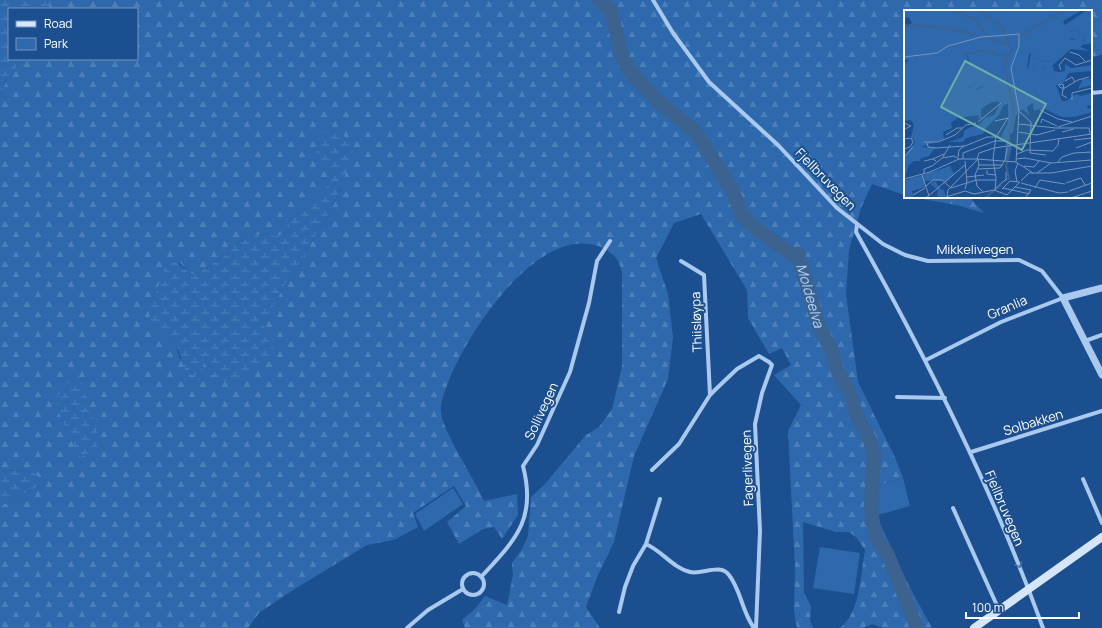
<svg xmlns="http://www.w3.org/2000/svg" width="1102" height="628" viewBox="0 0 1102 628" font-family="Manrope,sans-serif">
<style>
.green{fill:#2e69ad}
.forest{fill:url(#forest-firs);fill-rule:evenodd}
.wetland{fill:url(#wetland-marsh)}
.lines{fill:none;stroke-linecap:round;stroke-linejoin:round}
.river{stroke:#3c6290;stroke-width:14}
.minor{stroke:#a9c9ee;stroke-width:4}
.tertiary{stroke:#a9c9ee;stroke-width:7}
.secondary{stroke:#d6e6fa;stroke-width:8}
.oneway{stroke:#4674ac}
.labels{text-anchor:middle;stroke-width:4;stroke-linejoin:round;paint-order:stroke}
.street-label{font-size:13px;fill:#fff;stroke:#1b4f8f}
.water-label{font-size:14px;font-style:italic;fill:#b5d3f5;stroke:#1b4f8f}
.inset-river{fill:none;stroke:#3c6290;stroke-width:2}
.inset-road{fill:none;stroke:#7695bc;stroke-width:1}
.view{fill:#6fada8;fill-opacity:0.15;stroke:#6fada8;stroke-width:2}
.inset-edge{fill:none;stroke:#fff;stroke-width:2}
</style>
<defs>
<pattern id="forest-firs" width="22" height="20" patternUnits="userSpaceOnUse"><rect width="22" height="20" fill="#2e69ad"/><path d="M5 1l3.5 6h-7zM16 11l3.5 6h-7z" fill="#4d80b9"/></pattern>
<pattern id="wetland-marsh" width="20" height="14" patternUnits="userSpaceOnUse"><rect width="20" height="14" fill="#2e69ad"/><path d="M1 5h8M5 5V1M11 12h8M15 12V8" fill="none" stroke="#4d80b9"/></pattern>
</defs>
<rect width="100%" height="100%" fill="#1b4f8f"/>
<path class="green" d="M903,478L910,506L878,515L879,485Z
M453,488L463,504L424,531L415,514Z
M820,547L860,553L854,594L813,588Z"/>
<path class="forest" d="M49,0H1102V55L1091,57V11H905V195L872,184L861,208L849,250L846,294L858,382L894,455L903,478L879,485L878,519L910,588L932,628H884L872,624L863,628H839C860,616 861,572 865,550L856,537L849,532H836L803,522L804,593L811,606L810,620L813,628H797L794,612L795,568L788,431L801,405L774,375L791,365L782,348L769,354L748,318L747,290L701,214L674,223L656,258L668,294L673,338L668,379L634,456L614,542L598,575L586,607L600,628H465L462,620L475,609L485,596L507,605L513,575L512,563L522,549L528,536L531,497L544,485L586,435L599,427L612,409L622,366V273C619,258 612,251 598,246C537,225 465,336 448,383C445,392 440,402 441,412C441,428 476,482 484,501L517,494L518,515L502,539L494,527L483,529L459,544L447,522L466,506L454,486L413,513L418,527L394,540L367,545L293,590L259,613L248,628H0V506L37,487L31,471L0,470V98L6,81L22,59H137V9H49ZM326,166L342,187L327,218L306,251L300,265L292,269L264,325L213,375L206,357L180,359L175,342L179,262L191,274L195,275L222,258L239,242L260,234L279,236L289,230L290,220L323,194L332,175Z
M911,197H969L984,213L957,205Z"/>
<path class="wetland" d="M0,0H49V9H9V59H22L6,81L0,98Z
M335,131L347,138L353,149L342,186L327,218L306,251L300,265L292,270L264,325L277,357L231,384L213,375L206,358L201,372L195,376L187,374L175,342L152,329L149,312L164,270L170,261C182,263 185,272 195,275L222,258L239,242L260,234L279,236L289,230L290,220L322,194L332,176L326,166L317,160L316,148L320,132Z
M72,378L81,380L99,437L97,447L82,457L79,456L57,409L58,395Z
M0,470L31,471L39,477L37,487L0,506Z"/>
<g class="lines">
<path class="river" id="s1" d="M599,0L611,11L622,57L628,69L658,102L695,131L734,193L741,215L756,229L793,255L798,254L819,326L832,352L837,370L851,395L856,414L869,438L874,453L871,508L874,529L878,541L888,555L917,628"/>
<path class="minor" d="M653,0L673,33L709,82L778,145L837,208L883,244L905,255L928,261L1019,260L1042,271L1063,298L1001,322L926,360
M1091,93L1102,92
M857,225L856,232C928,360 993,490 1043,628
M681,261L704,275L710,395
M1085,341L1102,335
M897,397L945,398
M971,452L1102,411
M652,470L679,444L710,395L717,388L737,369L759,356L769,362L772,365L762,393L755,424L760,531L756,628
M1083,479L1102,523
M953,508L999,610
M646,544C662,551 673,568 690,572C702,575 720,563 729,575C741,590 742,612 754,628
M462 584a11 11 0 1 1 22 0a11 11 0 1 1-22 0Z
M481,577C515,540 537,520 523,466L537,445L570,372L589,303L597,261L610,241
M619,612L625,587L633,566L646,544L660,499
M407,628L428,610L463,589"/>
<path class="tertiary" d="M1102,288L1063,298L1102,375"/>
<path class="secondary" d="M974,628L1102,537"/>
</g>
<defs><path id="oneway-chevron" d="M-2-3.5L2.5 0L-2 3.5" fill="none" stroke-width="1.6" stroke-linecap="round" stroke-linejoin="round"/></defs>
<use class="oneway" href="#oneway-chevron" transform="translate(1019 565) rotate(67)"/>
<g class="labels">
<g class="street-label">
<text transform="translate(826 179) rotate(46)" y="5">Fjellbruvegen</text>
<text x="975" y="254">Mikkelivegen</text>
<text transform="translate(1007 307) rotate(-23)" y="5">Granlia</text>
<text transform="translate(696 322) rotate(-92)" y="5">Thiisløypa</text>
<text transform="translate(541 411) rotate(-65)" y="5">Sollivegen</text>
<text transform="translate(1033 422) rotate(-17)" y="5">Solbakken</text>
<text transform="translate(747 468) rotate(-92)" y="5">Fagerlivegen</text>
<text transform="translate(1005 508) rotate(67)" y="5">Fjellbruvegen</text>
</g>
<g class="water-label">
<text dy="5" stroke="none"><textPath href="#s1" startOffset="379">Moldeelva</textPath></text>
</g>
</g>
<g transform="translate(904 10)">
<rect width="188" height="188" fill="#1b4f8f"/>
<path d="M46,156L50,164L42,172L39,170L20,171L19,165Z" fill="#2e69ad"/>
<path d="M0,0H178L159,11L161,15L183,0H188V33L178,35L177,37L185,41L167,39L149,55L150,61L155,62L161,61V54L167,58L188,55V61L165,63L159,73L152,75L158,91H162L172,84L177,86L188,83V97L187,95L183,96L184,99L188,98V102L171,107H157L139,98L130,101L129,93L123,97L125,105L118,99L112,106L109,122L105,124V136H108L105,150H101L102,132L95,131L104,112V94L99,96L95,105L81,119L79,124L62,128L59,132H45L59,127L60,121L64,118L75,115L81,108L90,105L96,94L94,91L86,93L77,99V107L80,108L74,109L75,105L53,108L47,113L48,118L39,122L40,129L17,137L31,138L25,146L17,148L16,151H10L5,155L1,168L0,147L11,132L7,127L10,115L7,110L0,111V54L5,50H0V18L8,13L5,8L0,7ZM171,19L181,28L180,31L165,29L169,26L166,22ZM63,42L65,52L56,59H52L60,51V44ZM127,43L131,50L135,48L139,52L146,50L149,57L146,65L143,66L139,61L141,56L136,59L131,56L128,60L123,58L125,44ZM79,76V78L62,87L61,83L64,77L72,79ZM179,69H188V75L174,79Z" fill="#2e69ad" fill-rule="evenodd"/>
<path d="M171,19L181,28L178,32L173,33L171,29L164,28L169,26L165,23ZM63,42L64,54L55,60L50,58L60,51V44ZM127,43L131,50L135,48L139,52L146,50L149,54L148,64L143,66L139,62L141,56L135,60L131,56L128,60L124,59ZM80,73L81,76L68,88L60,86L59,81L63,77L73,79L79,77Z" fill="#2e69ad"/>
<path d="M31,171L37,180L39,179L42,186L35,188L33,185L34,180L26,174Z" fill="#2e69ad"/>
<path d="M19,165L21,177L8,181L9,188H0V170Z" fill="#2e69ad"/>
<path class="inset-river" d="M50,0L72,10L82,25M75,0L99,18L105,35M0,15L43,18L74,26M116,26L160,0M84,28L105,35M58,45L81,40L102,47M101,171L105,168L102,156L106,140L105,125L110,101L100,55L108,39M81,188L97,175"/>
<path class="inset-road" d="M166,42L175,45L181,51M0,47L33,43L44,36L77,27L115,24V36L107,58L115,101L112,152M157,60L155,55L161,48L172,55L188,50M161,71L168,67L171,72M160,78H157L154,75L159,74L160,79M163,88L158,85L159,79L174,70L185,67M168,90V83L188,78M136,100L154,109L168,112M116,102L127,112L126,140M91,111L104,108L92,127M74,112L97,93M0,113L7,116L1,119M137,113L138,109L153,116M115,114L152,118M154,117L188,106M152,118H185L186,124M115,122L133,125L151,120M158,122L170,119M42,125L53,118H58M0,129L7,128L9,132L6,137L0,139M170,130L188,128M20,132H34L51,125L62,115L72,113M23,133L24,137L32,138L61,136L83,127H92L89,149L92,168L91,181M172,138L188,132M126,140V143L142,145M113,144L123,140L149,141L154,135L155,128M0,147L9,137M39,147L46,135M54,147L55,140L60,136M29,149L40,144M59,149V143L91,131H100M73,149L112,152L129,163M74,149L75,155L71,165L73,176L79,182M112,149L121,148L147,153L188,150M20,151L29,149L32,151M61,151L63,172L61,179M153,153L158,147L170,143L188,142M75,155H99M120,156L130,157L135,151M73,159L96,158L101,150L103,138M83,160V164L92,165M133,163L147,153M20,164V159L28,156L38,148L50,146L55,149M18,165L25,186M63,167L80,165M0,169L26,162L55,149H73L75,143L90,138L188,124M117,171L125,163H147L188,156M113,172L111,161L114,153M117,173L155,183L164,182M162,173L177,168L181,175M21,177L29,170H38L47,178L72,170H92M111,177L127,180L121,188M99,178L126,184M131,178L136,170L161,174M91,179L102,169V162M98,179L106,171L115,172M165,181L188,173M9,185L21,178M22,188L61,155M39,188L61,181L70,184L90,180L103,185L116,172M43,188L44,180L74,149M80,188H112M167,188L188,181"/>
<path class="view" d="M61,51L142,94L118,140L37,97Z"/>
<rect width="188" height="188" class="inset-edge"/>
</g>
<rect x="8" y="8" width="130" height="52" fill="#1b4f8f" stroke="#7695bc"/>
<rect x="16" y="21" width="20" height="6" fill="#d6e6fa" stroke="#7695bc"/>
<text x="44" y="28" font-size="12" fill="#ffffff">Road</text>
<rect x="16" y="38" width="20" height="12" fill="#2e69ad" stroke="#7695bc"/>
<text x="44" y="48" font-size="12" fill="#ffffff">Park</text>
<path d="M966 612v6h113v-6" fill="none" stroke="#ffffff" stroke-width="2"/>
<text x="972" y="612" font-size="12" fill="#ffffff" stroke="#1b4f8f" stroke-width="3" paint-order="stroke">100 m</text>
</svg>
